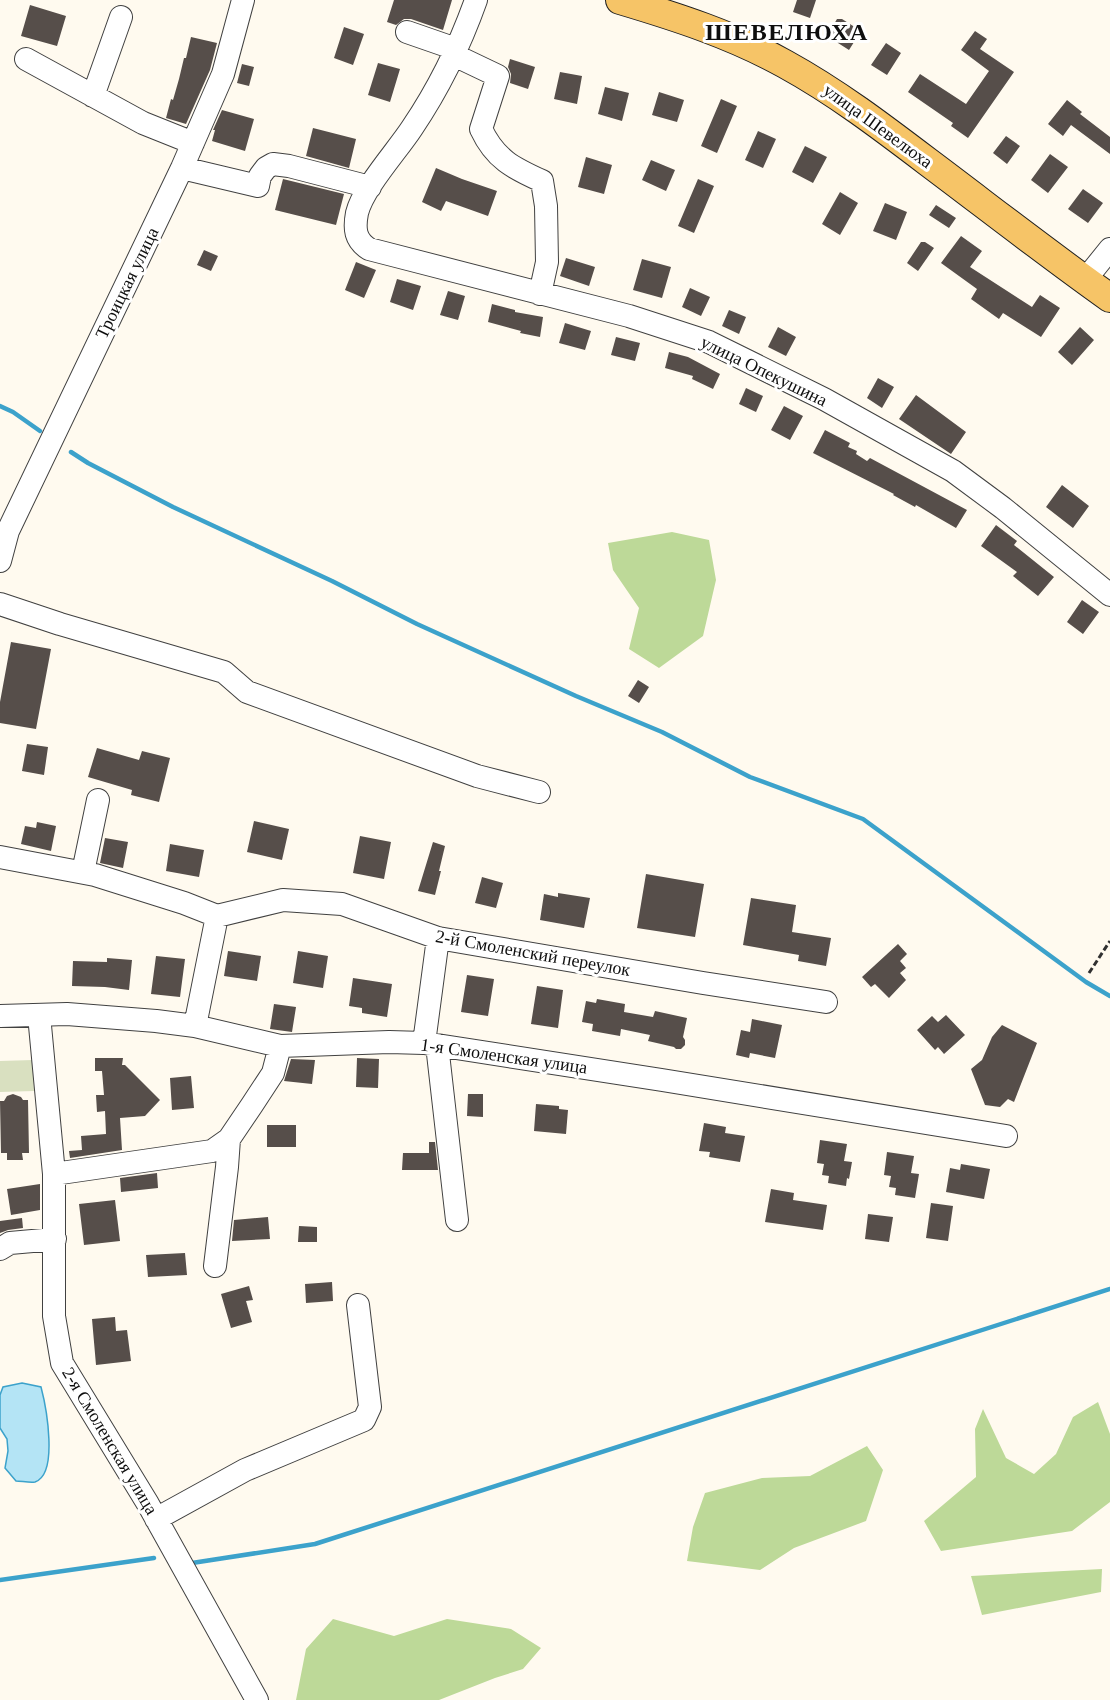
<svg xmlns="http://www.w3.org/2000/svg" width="1110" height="1700" viewBox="0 0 1110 1700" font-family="Georgia,serif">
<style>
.forest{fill:#bdd998}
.cemetery{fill:#d9e0c0}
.water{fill:#b4e4f5;stroke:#3ca2cb;stroke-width:1.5}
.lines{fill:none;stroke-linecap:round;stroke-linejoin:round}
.stream{stroke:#3ca2cb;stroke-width:4.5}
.building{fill:#564e4a}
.minor-casing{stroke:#414141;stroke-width:24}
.major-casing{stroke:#1f1f1f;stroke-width:30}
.path{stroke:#303030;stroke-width:3;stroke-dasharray:6 3;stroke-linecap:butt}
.minor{stroke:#fff;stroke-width:22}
.major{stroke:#f6c467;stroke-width:28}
.labels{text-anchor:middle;stroke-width:6;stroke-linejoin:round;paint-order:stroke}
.street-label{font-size:18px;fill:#0e0e0e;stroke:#fff}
.district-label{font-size:24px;font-weight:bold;letter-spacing:1.5px;fill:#0e0e0e;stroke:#fff}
</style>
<rect width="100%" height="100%" fill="#fffaef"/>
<path class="forest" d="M672,532L709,540L716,580L703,636L659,668L629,649L639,608L613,570L608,543Z
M1098,1402L1110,1434V1502L1072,1531L941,1551L924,1521L976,1477L975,1429L983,1409L1006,1458L1034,1474L1056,1454L1073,1417Z
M867,1446L883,1470L866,1521L794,1548L760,1570L687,1561L693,1527L705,1493L762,1478L810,1476Z
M1102,1569L1101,1592L982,1615L971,1576Z
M333,1619L394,1636L447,1619L511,1629L541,1648L523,1669L495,1678L439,1700H296L306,1649Z"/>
<path class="cemetery" d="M33,1060L34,1091L0,1092V1061Z"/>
<path class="water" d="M22,1383L41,1387C46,1406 59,1474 35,1482C30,1483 21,1481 16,1481L5,1468L8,1451L7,1439L0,1428V1395L3,1387Z"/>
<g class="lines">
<path class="stream" d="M0,406L13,412L40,431
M71,452L88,463L173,507L332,581L417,624L576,696L662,732L750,777L863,819L1086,982L1110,996
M192,1563L315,1544L1110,1289
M0,1580L154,1558"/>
</g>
<path class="building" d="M394,0H452L443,30L411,19H404L396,25L387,22Z
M797,0H816L810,18L793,12Z
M30,5L66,16L57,46L21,36Z
M837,19H842L861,31L849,50L827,36Z
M344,27L364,34L353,65L334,58Z
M975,31L987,39L980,49L1014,72L968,138L951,126L953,123L908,92L920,74L966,104L989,71L961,50Z
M191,37L217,43L210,70L186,124L166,118L171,99L173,100L179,79L184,58H186Z
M886,43L901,53L887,75L871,65Z
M510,59L535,67L528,89L510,83L511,74L508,67Z
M378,63L400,69L390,102L368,95Z
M242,64L254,67L249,86L237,83Z
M560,72L582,76L577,104L554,99Z
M605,87L629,93L622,121L598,114Z
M659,92L684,100L677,122L652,115Z
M721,99L737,106L717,153L701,146Z
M1067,100L1082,112L1080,114L1110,137V154L1071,125L1063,136L1048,124Z
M222,110L254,119L245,151L212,141L215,130H213Z
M313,128L356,139L349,168L306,156Z
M758,131L776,139L763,168L745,160Z
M1006,136L1020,146L1007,164L993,153Z
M805,146L827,157L813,183L792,172Z
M1050,154L1068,167L1048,193L1031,180Z
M586,157L612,165L604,194L578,187Z
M651,160L675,170L666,191L642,180Z
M436,168L462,179L497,191L488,216L446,201L441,211L422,202Z
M283,179L344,194L336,225L275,210Z
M698,179L714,186L694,233L678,226Z
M1083,189L1103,203L1088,223L1068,209Z
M840,192L858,203L840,235L822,224Z
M885,203L907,212L896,240L873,231Z
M936,205L956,218L949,228L929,215Z
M961,236L982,251L970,267L1032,307L1040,295L1060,308L1041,337L1003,313L999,319L971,299L977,289L941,263Z
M921,242H925L934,248L918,271L907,263Z
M204,250L218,256L211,271L197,265Z
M566,258L595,267L589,286L560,276Z
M642,259L671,267L662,298L633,290Z
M356,262L376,270L364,298L345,290Z
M397,279L421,286L413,310L390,302Z
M690,288L710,297L701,316L682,307Z
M448,291L465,296L458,320L440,315Z
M492,304L515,310V312L543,317L540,337L520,333L521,331L488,322Z
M729,310L746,317L739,334L722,326Z
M565,323L591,331L585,350L559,343Z
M778,327L796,337L786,356L768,347Z
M1080,327L1094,340L1072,365L1058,352Z
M616,337L640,343L635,361L611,355Z
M669,352L688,357L720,374L713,389L692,379L693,376L665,368Z
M878,378L894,387L882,408L867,398Z
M746,388L763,396L756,412L739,404Z
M916,395L966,432L951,454L899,419Z
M784,406L803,416L790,440L771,430Z
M825,430L850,443L848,447L857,451L856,454L867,461L870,458L967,510L956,528L916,505L915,507L893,495L894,494L813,453Z
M1062,485L1089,506L1073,528L1046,507Z
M996,525L1017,541L1014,545L1054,577L1038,596L1013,576L1017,572L981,546Z
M1082,600L1099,612L1083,634L1067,622Z
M11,642L51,649L36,729L0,723V702Z
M638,680L649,687L639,703L628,696Z
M27,744L48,747L44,775L22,771Z
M97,748L139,760L142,751L170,758L159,802L131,795L132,790L88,777Z
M254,821L289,829L282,860L247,852Z
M37,822L56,826L51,851L21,844L25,826L36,828Z
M360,836L391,842L384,879L353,873Z
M105,838L128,842L123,868L100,863Z
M433,842L445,846L439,871H441L435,895L418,891Z
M170,844L204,850L199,877L166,871Z
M646,874L704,884L695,937L637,928Z
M482,877L503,883L496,908L475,903Z
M558,893L590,898L584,928L540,920L544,894L558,897Z
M751,898L796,905L792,932L831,938L826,966L798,961L799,955L743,945Z
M898,944L907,954L900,961L906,968L900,973L906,980L889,998L875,984L871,987L862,977Z
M228,951L261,956L257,981L224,976Z
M298,951L328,956L323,988L293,983Z
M156,956L185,959L180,997L151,994Z
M107,958L132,960L129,990L105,987L72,986L73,961L107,962Z
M467,975L494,979L488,1016L461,1012Z
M353,978L392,984L387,1017L362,1013V1008L349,1006Z
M537,986L563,990L558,1028L531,1024Z
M597,999L625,1004L624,1012L653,1017L655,1011L687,1018L683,1037L685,1040V1045L681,1049H676L674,1047L648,1041L650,1035L621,1029L620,1036L592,1031L593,1024L582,1022L586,1001L596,1003Z
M274,1004L296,1007L292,1032L270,1029Z
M946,1015L965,1035L944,1054L938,1047L935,1050L917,1030L932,1016L938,1022Z
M752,1019L782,1025L775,1058L750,1053L749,1058L736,1055L741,1030L750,1032Z
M1002,1025L1037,1043L1014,1102L1008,1099L1000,1107L985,1105L971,1069L982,1060L992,1037Z
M95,1058H123L122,1065H125L160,1100L145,1116L120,1118L122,1150L70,1158L69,1151L82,1150L81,1136L106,1134L105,1111L97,1112L96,1095H104L102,1071H95Z
M357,1058L379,1059L378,1088L356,1087Z
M291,1059L315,1060L312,1084L284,1081Z
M191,1076L194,1108L172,1110L170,1078Z
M13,1094L21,1097L23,1100H28L29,1153H22L23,1160H7V1153H1L0,1101H4L7,1096Z
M468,1094H483V1117L467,1116Z
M536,1104L559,1106V1109L568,1110L566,1134L534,1131Z
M704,1123L726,1127L725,1133L745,1136L740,1162L709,1157L710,1152L699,1151Z
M267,1125H296V1147H267Z
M820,1140L847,1144L844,1161L852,1162L849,1179L847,1178L846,1186L828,1183L829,1176L822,1175L824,1164L817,1163Z
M429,1142H435L438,1170H402L403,1153H429Z
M887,1152L914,1156L911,1173L919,1174L915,1198L895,1195L896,1188L889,1187L891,1176L884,1175Z
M961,1164L990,1169L984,1199L946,1192L950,1168L960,1170Z
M157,1173L158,1188L121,1192L120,1178Z
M40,1184V1210L11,1215L7,1189Z
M771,1189L794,1193L793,1200L827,1205L823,1230L765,1222Z
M115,1200L120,1241L84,1245L79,1204Z
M931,1203L953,1206L948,1241L926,1238Z
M868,1214L893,1217L889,1242L865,1239Z
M268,1217L270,1239L232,1241L234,1220Z
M22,1218L23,1228L8,1230L0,1233V1221Z
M299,1226L317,1227V1242H298Z
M185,1253L187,1275L148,1277L146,1255Z
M332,1282L333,1301L306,1303L305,1284Z
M249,1286L253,1300L246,1301L252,1322L231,1328L221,1294Z
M115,1317L116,1331L127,1330L131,1361L96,1365L92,1319Z"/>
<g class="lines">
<defs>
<path id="minor" d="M476,0C460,45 439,88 412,128C397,151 363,188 357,213C354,229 355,240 369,249L629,316L709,342L824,399L953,471L1003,508L1110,595
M407,32L456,49
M454,55L498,76L481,129C495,159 513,168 542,181L546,206L547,262L540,294
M26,59L143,123L193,143
M93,96L121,17
M182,168L258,186L260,176L266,168L273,164L289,166L370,187
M1085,280L1110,249
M0,561L8,531L182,168L223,74L243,0
M0,604L60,624L224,672L247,692L477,776L539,792
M0,857L95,875L184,903L217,916L283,900L342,904L438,938L703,983L826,1002
M83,872L98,800
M39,1015L54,1174V1316L62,1363L148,1504L257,1700
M0,1016L67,1014L156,1021L195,1026L280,1046L389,1042L424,1043L662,1080L1006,1136
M195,1026L217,916
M424,1043L438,938
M437,1045L457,1220
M54,1174L212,1151L229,1139L252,1105L273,1073L280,1046
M0,1249L10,1243L55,1239
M215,1266L227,1167L229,1139
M156,1519L245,1470L364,1420L370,1407L358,1305"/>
<path id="major" d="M620,0C677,17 733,35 785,64C836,92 882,127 928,162C988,207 1048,254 1110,298"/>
</defs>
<use href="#minor" class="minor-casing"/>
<use href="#major" class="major-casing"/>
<path class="path" d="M1089,973L1110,941"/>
<use href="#minor" class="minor"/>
<use href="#major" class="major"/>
</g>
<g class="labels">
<g class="street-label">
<text transform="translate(878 126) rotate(36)" y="6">улица Шевелюха</text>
<text transform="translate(127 283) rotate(-64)" y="6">Троицкая улица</text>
<text transform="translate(764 371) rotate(26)" y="6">улица Опекушина</text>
<text transform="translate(533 953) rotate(10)" y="6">2-й Смоленский переулок</text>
<text transform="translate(504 1056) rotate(8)" y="6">1-я Смоленская улица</text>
<text transform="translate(110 1441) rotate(59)" y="6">2-я Смоленская улица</text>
</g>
<g class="district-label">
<text x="787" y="40">ШЕВЕЛЮХА</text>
</g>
</g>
</svg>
